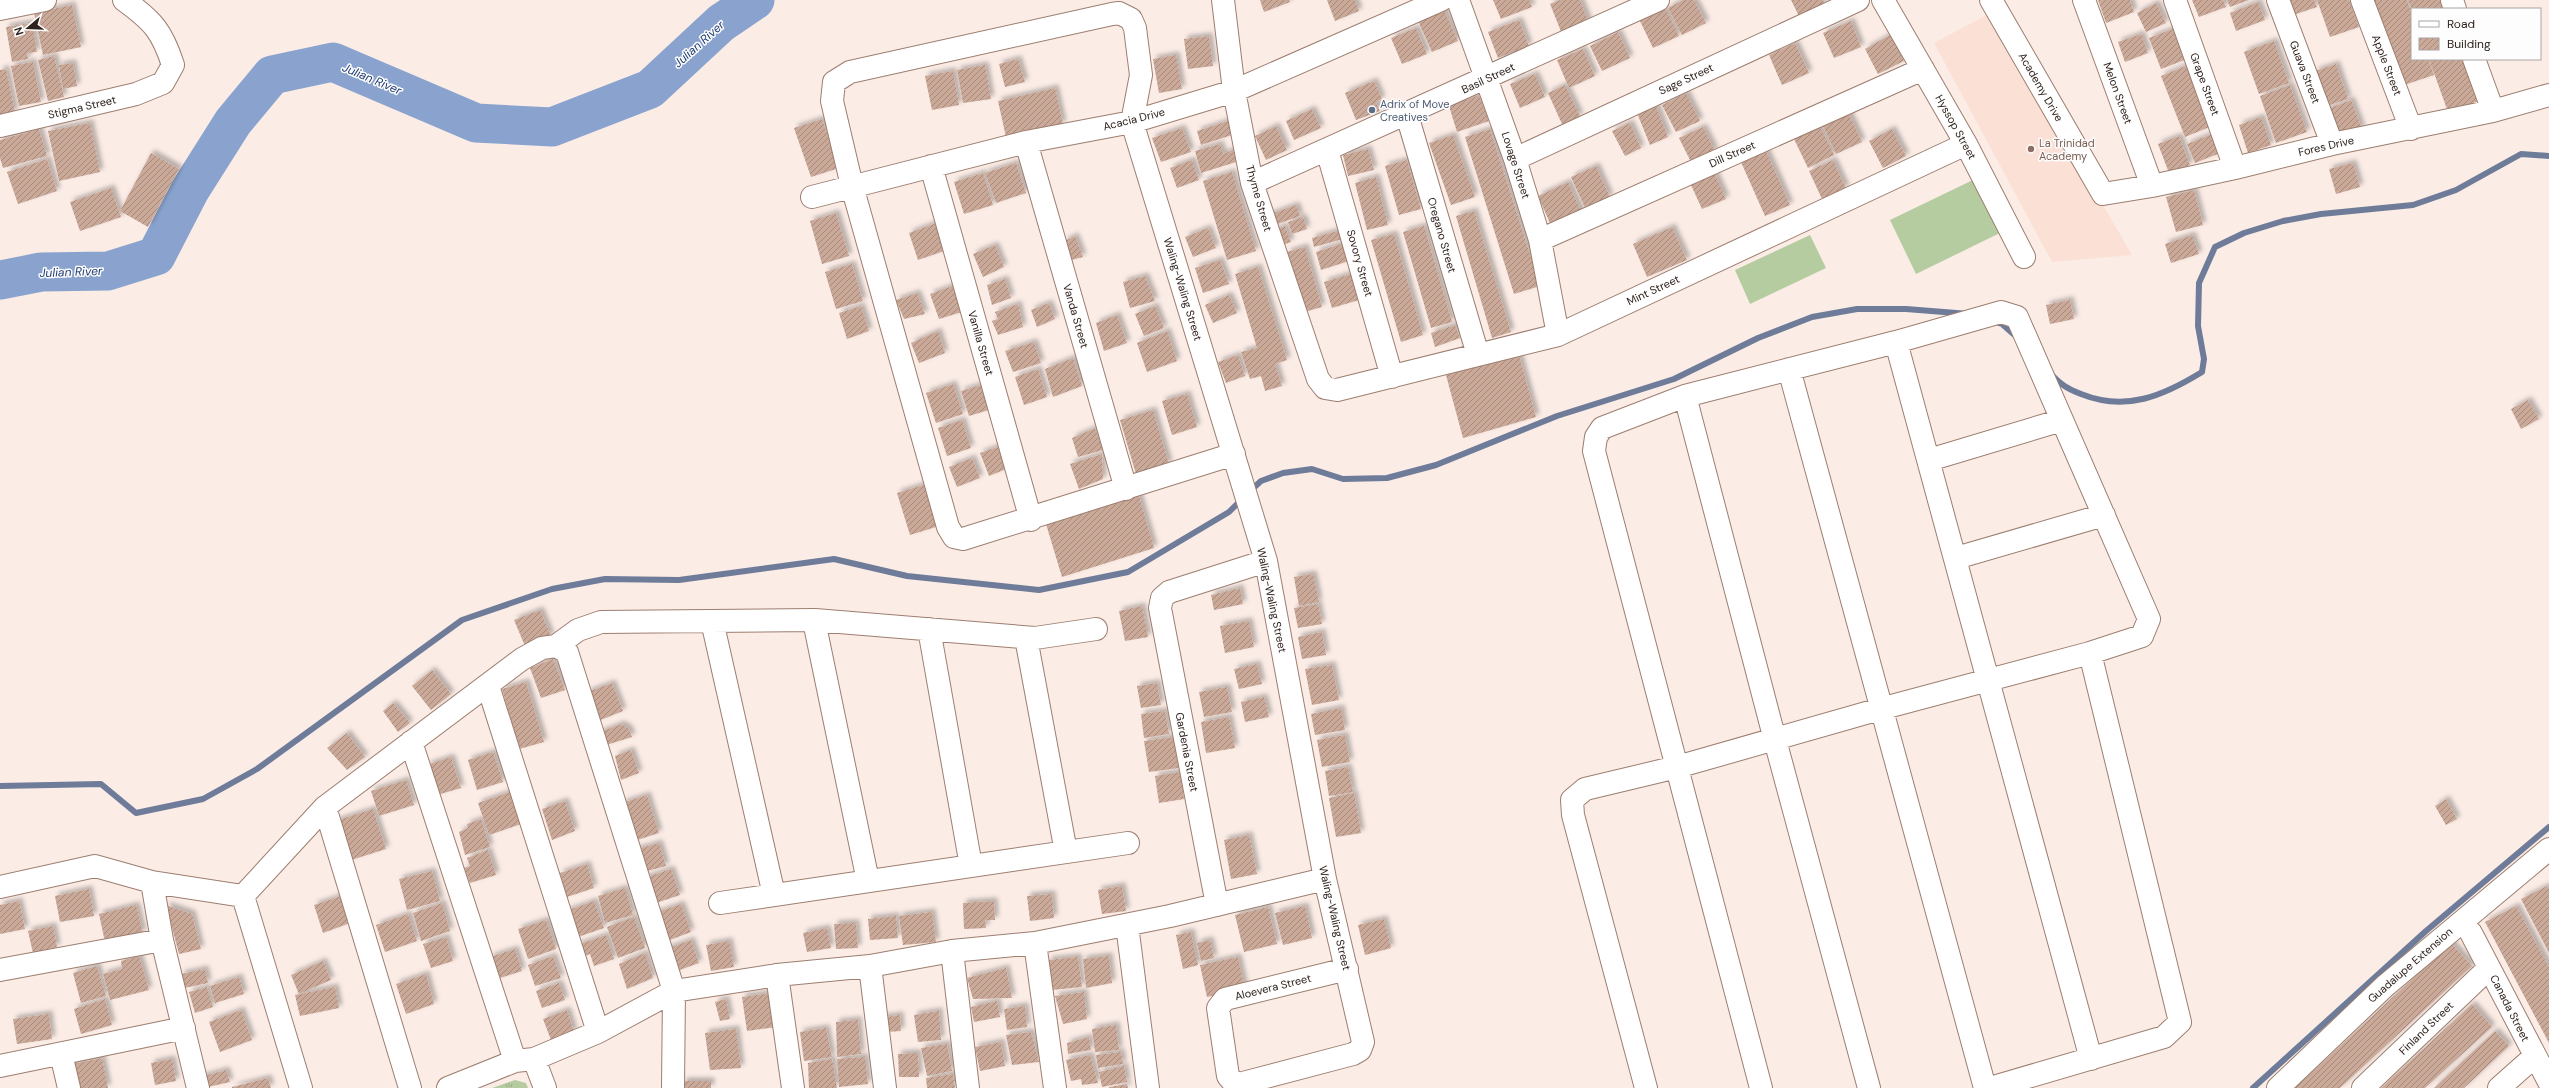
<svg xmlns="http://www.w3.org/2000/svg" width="2549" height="1088" viewBox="0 0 2549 1088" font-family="'DM Sans',sans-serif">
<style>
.built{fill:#fbe1d5}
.grass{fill:url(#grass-tufts)}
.pitch{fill:#b4cca0}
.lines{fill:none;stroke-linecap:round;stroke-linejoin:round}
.stream{stroke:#6e7c99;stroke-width:6}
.river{stroke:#89a3ce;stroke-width:39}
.building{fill:url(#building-hatch);filter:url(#shadow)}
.minor-casing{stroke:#9d7e6f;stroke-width:24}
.tertiary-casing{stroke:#9d7e6f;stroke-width:24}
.minor{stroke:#fff;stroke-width:22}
.tertiary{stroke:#fff;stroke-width:22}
.service-dot{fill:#5c6f8a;stroke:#fdfdfd;stroke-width:1.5}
.education-dot{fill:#8d6e63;stroke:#fdfdfd;stroke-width:1.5}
.labels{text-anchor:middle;stroke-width:3;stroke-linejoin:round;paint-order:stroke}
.street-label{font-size:11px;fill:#2e221c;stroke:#fdfdfd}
.service-label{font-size:11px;fill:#4e5e75;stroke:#fdfdfd;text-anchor:start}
.education-label{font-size:11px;fill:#785e54;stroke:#fdfdfd;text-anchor:start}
.water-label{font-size:12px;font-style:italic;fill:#1e3c72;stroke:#fdfdfd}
</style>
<defs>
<pattern id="grass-tufts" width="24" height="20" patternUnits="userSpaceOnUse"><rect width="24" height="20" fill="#b4cca0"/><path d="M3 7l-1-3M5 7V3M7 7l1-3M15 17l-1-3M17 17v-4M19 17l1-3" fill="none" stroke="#9baf89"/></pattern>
<pattern id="building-hatch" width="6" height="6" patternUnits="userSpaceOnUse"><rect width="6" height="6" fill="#caa999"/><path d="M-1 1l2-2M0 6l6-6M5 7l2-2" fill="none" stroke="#a4897c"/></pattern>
<filter id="shadow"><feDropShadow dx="3.5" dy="-3.5" stdDeviation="2" flood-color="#0004"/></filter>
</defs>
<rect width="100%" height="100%" fill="#fbece6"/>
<path class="built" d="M1992,12L2132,255L2052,262L1934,43Z"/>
<path class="grass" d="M515,1080L526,1083L528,1088H492Z"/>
<path class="pitch" d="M1975,179L2002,232L1916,274L1890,220Z
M1810,235L1826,268L1750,304L1735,270Z"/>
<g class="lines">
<path class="stream" d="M1993,321L2002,324L2018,338
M2051,374C2061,385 2068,389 2081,394C2126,412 2163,396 2202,372L2204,359L2198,326L2199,283L2215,247L2244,233L2283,221L2321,214L2413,205L2456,190L2521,154L2549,156
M1249,492L1261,481L1283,473L1312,469L1343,479L1387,478L1436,465L1557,416L1674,379L1758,338L1812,317L1857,309H1906L1969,314
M0,786L101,784L136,813L203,799L257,769L462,620L552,589L605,579L679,580L834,559L907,576L1039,590L1128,572L1229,512L1242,499
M2253,1088L2426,931L2549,827"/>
<path class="river" d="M0,280L41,272L108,271L156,256L190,190L233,122L272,75L333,62L476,123L552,127L650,89L721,23L755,0"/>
</g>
<path class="building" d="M1260,0H1289L1290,2L1264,12Z
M1327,0H1355L1359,11L1335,21Z
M1493,0H1529L1532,7L1501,19Z
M1560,0H1580L1589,23L1562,34L1550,4Z
M1683,0H1694L1706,23L1682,35L1668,8Z
M1791,0H1823L1825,4L1799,16Z
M2098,0H2130L2134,12L2106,23Z
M2192,0H2223L2226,7L2199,17Z
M2227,0H2249L2230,7Z
M2287,0H2314L2317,7L2293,15Z
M2317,0H2349L2359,27L2330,37Z
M2370,0H2407L2412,15V59H2428L2434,75L2401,86Z
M2408,0H2443L2446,9H2412Z
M2258,2L2265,20L2236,31L2230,13Z
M2156,3L2166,23L2146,32L2137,13Z
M72,5L81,47L43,55L34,13Z
M1666,9L1679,36L1653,48L1640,21Z
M1444,10L1458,41L1432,52L1418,21Z
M1519,20L1529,46L1498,58L1488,32Z
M1851,21L1861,47L1834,58L1823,33Z
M32,23L37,52L27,53L28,59L12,62L6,27Z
M1416,28L1427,54L1402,64L1391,38Z
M2175,28L2187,59L2161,69L2149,38Z
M1618,32L1630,58L1602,71L1590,46Z
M2141,34L2148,53L2125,62L2118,42Z
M1890,35L1904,61L1878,74L1865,49Z
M1209,36L1213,66L1188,69L1184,39Z
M2274,41L2289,83L2259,94L2244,52Z
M1795,43L1809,73L1782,85L1769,55Z
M1583,49L1595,76L1569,88L1557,60Z
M1176,55L1182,89L1159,93L1153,59Z
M54,56L64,97L48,101L38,60Z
M1018,59L1025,82L1005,87L999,64Z
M2429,59H2464L2479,101L2448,112Z
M33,62L41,102L19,106L11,66Z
M73,63L77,86L63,89L59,65Z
M2336,64L2348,99L2327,106L2315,71Z
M985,65L991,99L963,103L957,70Z
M2188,65L2212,126L2185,137L2161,76Z
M6,69L15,112L0,116V70Z
M953,71L959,105L932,110L925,76Z
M1535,74L1545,97L1520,108L1510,84Z
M1374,81L1382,99L1376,102L1380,111L1356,120L1345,93Z
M1565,85L1580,116L1562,124L1548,93Z
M2290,85L2307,132L2276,143L2260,96Z
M1055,88L1063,124L1006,137L998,101Z
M1686,93L1700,121L1676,132L1662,105Z
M1479,95L1489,121L1457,132L1449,106Z
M2351,100L2362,129L2336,138L2325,110Z
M1656,106L1668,137L1650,145L1637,113Z
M1312,109L1321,128L1294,140L1286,121Z
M1848,112L1862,142L1836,154L1822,124Z
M2261,117L2271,145L2248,153L2239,125Z
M822,119L839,168L811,177L794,128Z
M1228,121L1232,135L1201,145L1197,131Z
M90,123L100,172L59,181L48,131Z
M1630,123L1641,148L1625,156L1612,131Z
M1276,126L1287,150L1266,160L1255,136Z
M1820,126L1834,155L1808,168L1794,139Z
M1703,127L1715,151L1691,162L1679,138Z
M1182,128L1191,152L1161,162L1152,138Z
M39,129L47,156L3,168L0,158V140Z
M1490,129L1540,286L1514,294L1465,137Z
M1892,129L1906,156L1883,168L1869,141Z
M2212,134L2220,153L2195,163L2187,144Z
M1453,135L1475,197L1451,205L1429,143Z
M2179,136L2190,165L2169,173L2158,144Z
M1220,144L1223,154L1233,150L1236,162L1201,173L1195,151Z
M1368,149L1374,170L1348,176L1343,155Z
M1766,151L1790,205L1765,216L1741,162Z
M151,153L179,169L148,227L120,211Z
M47,159L57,191L18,204L7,172Z
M1192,160L1199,180L1177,188L1170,168Z
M1407,160L1421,209L1399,215L1385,166Z
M1833,160L1846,188L1822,199L1809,171Z
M1016,163L1026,193L996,203L985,173Z
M2353,163L2360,187L2336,194L2329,169Z
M1596,166L1610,197L1585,208L1571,177Z
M1232,172L1256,251L1227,260L1203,181Z
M983,173L993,205L964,214L954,182Z
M1715,174L1726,199L1702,209L1691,185Z
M1376,177L1388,225L1367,230L1355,183Z
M1568,182L1583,216L1553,230L1538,196Z
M111,188L121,217L80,231L70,202Z
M2194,190L2203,225L2176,232L2166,197Z
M1296,205L1300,216L1272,226L1268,215Z
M1474,211L1511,332L1492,338L1456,216Z
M836,213L849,256L822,264L810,221Z
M1303,217L1307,229L1292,234L1288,222Z
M936,223L944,251L918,260L909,233Z
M1285,226L1291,242L1279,246L1274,230Z
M1424,226L1452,322L1431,328L1403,232Z
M1672,227L1687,260L1647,277L1633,244Z
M1208,228L1216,248L1193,257L1185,237Z
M1341,230L1343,239L1314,247L1312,238Z
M1394,234L1423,335L1401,342L1371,240Z
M2192,235L2199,254L2171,263L2165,244Z
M1075,236L1083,257L1071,260L1064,241Z
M1347,242L1352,260L1321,270L1316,252Z
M995,245L1004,267L983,277L973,254Z
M1305,247L1322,307L1304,312L1287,252Z
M1220,260L1229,284L1203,293L1195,268Z
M852,264L863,301L836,309L825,272Z
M1258,267L1287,360L1275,364L1282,386L1265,391L1261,376L1250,379L1241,352L1257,348L1235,274Z
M1354,273L1362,299L1332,308L1324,282Z
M1145,276L1155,301L1130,308L1123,282Z
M1005,279L1011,298L992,305L987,285Z
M955,285L965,311L939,319L930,294Z
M917,293L925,314L904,319L896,300Z
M1229,295L1237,313L1213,323L1205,305Z
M2070,300L2074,319L2050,324L2046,305Z
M1049,303L1055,319L1037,327L1031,310Z
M1018,304L1023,327L998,335L992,321L998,319L995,312Z
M861,306L869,331L847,339L839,313Z
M1155,306L1164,328L1144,336L1135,314Z
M1117,315L1127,343L1104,351L1096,323Z
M1455,325L1460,338L1435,347L1431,333Z
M938,331L945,353L919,363L911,343Z
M1167,331L1177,361L1147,372L1137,343Z
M1034,342L1041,363L1013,372L1005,351Z
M1238,355L1245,376L1226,383L1218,362Z
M1519,355L1536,417L1463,438L1446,375Z
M1073,358L1082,386L1053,397L1045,369Z
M1038,369L1047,397L1024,405L1015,377Z
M953,384L963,414L936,423L926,393Z
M984,384L992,409L969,416L961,391Z
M1187,394L1197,427L1172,435L1162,401Z
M2528,400L2539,419L2521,429L2511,409Z
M1153,410L1169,464L1136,474L1120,420Z
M962,420L971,448L947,456L938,428Z
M1095,428L1103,450L1078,457L1072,438Z
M1003,445L1011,467L989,476L980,453Z
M1102,454L1103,479L1079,489L1070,464Z
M972,458L980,478L957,487L949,467Z
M926,484L939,526L910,535L897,493Z
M1139,496L1154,548L1062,577L1046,524Z
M1313,574L1319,602L1299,606L1294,577Z
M1240,588L1243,604L1214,610L1211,595Z
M1318,604L1322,624L1298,628L1294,608Z
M1142,606L1148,637L1125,641L1119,611Z
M540,610L551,636L525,646L514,620Z
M1249,621L1254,647L1225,653L1220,626Z
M1322,632L1326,655L1302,659L1298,637Z
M553,659L565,690L541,698L530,668Z
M1257,664L1262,684L1239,689L1234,669Z
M1332,665L1339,700L1312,705L1305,669Z
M432,670L451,694L431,710L412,686Z
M526,682L544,742L519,749L502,689Z
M612,683L623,711L598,721L587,692Z
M1157,683L1161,705L1141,708L1137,686Z
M1227,687L1232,712L1204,717L1199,692Z
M1264,697L1269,717L1245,722L1241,702Z
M393,703L410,723L398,732L383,711Z
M1341,708L1345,730L1315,735L1311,714Z
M1165,711L1169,734L1144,738L1141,714Z
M1229,717L1235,748L1206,753L1201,722Z
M621,724L629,729L632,737L603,746L598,733Z
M347,733L365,757L347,770L327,748Z
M1345,735L1350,762L1322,767L1317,740Z
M1174,737L1179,768L1149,772L1144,741Z
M631,750L639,773L621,780L615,756Z
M493,752L503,782L477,790L468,760Z
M451,757L461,788L437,795L427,765Z
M1348,767L1353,792L1329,796L1325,771Z
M1180,772L1184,799L1159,803L1155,776Z
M406,780L414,805L379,816L371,791Z
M510,792L521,824L489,835L478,803Z
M1354,793L1361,833L1336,837L1329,798Z
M647,795L659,833L634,841L622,803Z
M2446,799L2457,819L2446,825L2435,806Z
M565,801L575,831L552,840L542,809Z
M373,809L386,849L348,861L335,821Z
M481,819L490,847L465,855L459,832L468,828L467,824Z
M1249,835L1257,874L1231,879L1224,840Z
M659,843L666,866L640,873L634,850Z
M488,850L496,875L470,883L464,868L470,866L467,858Z
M587,864L594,888L567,897L560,873Z
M671,869L680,895L650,905L641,879Z
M432,871L440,901L407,910L399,879Z
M1122,886L1126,911L1102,914L1098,890Z
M2547,886L2549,889V953L2521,899Z
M625,888L633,915L605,923L598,896Z
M89,889L94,916L60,922L55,896Z
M1052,894L1054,918L1030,921L1027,896Z
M341,896L350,923L323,933L314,905Z
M19,901L25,929L0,934V905Z
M594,901L604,928L575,938L566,911Z
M994,901L995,920H985L986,928L964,929L963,903Z
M442,903L450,931L421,941L413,913Z
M681,904L691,932L662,943L652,914Z
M136,905L143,933L105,942L99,914Z
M166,905L192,914L201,949L179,954Z
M1305,906L1312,938L1283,945L1275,913Z
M2516,906L2549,967V1043L2485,922Z
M1268,907L1277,944L1244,952L1235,915Z
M932,912L936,942L903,945L899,916Z
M408,914L417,941L385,952L376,925Z
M896,916L898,938L870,940L868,919Z
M634,917L645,948L618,958L607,927Z
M1384,919L1391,948L1365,955L1358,925Z
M546,920L556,949L528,959L518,929Z
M856,923L858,948L836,949L834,924Z
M53,926L57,947L33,953L28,931Z
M827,928L831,948L807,952L803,933Z
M1191,932L1198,965L1183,969L1176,935Z
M606,935L614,959L594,966L590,954L581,957L577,945Z
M446,937L453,961L431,968L423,944Z
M691,940L699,963L674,972L666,949Z
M1210,940L1214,958L1201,961L1197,943Z
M729,941L734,967L711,971L706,945Z
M2451,943L2472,966L2340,1088H2295Z
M515,949L522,971L497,979L490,957Z
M645,953L653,978L627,989L619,964Z
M139,956L149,990L110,1000L103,974L122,969L121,961Z
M553,956L561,978L535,986L528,965Z
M1109,956L1112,983L1086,988L1083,959Z
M1078,957L1082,987L1052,990L1048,960Z
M1238,957L1245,989L1207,997L1200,965Z
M323,961L331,980L299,994L291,975Z
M97,966L106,996L81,1003L73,973Z
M1006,968L1012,998L973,999L967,978Z
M205,969L208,983L184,988L181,974Z
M426,974L434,1004L406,1014L396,984Z
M239,977L244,994L215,1003L210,986Z
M559,983L565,1000L542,1008L536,991Z
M207,987L213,1007L195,1013L189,992Z
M335,987L339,1008L300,1016L295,995Z
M1084,992L1087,1019L1063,1024L1055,996Z
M771,993L776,1027L747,1031L742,997Z
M105,999L112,1025L81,1034L74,1009Z
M726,999L730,1019L720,1021L715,1002Z
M997,1001L1000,1017L974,1022L971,1007Z
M2472,1004L2492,1027L2470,1047L2425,1088H2381Z
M1025,1006L1027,1027L1007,1030L1004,1009Z
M241,1010L252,1040L220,1052L209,1022Z
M567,1010L574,1032L551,1040L543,1019Z
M939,1011L941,1040L918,1042L914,1015Z
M49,1014L52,1039L17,1044L13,1019Z
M900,1015L901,1031L886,1032L880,1018Z
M858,1020L861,1054L837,1057L836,1022Z
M1116,1025L1119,1050L1095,1052L1092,1029Z
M826,1028L832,1057L804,1061L800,1032Z
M736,1029L741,1068L710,1070L705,1033Z
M2495,1031L2509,1046L2464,1088H2434Z
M1031,1032L1039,1062L1012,1065L1006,1035Z
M1089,1037L1091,1050L1068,1054L1067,1043Z
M1001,1042L1005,1066L980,1071L975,1047Z
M947,1044L952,1071L927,1076L921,1048Z
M1121,1052L1123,1064L1098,1068L1096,1055Z
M918,1053L919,1077H899L898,1054Z
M1090,1055L1098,1083L1082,1085L1081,1079L1071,1081L1066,1060Z
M865,1057L868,1084L839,1087L837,1059Z
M102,1058L108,1088H71L67,1065Z
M172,1059L176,1081L155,1085L151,1063Z
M832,1059L837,1088H809L808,1063Z
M1124,1066L1127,1082L1102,1087L1099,1072Z
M226,1070L230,1082L203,1088L200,1077Z
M953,1074L955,1088H927L926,1078Z
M268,1078L271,1088H232V1087Z
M683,1081H711V1088H683Z
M1127,1084L1128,1088H1109V1087Z"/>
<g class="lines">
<defs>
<path id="minor" d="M1223,0L1234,91L1252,183L1318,379L1325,388L1337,390L1558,335L1966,144
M1458,0L1515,159L1540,240L1558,335
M1883,0L1966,144L2024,257
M1991,0L2103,194L2152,186L2235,168L2332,144L2493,111L2549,95
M2084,0L2152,186
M2175,0L2235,168
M2278,0L2332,144
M2362,0L2411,129
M2452,0L2455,9
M0,9L45,0
M2474,59L2493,111
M1407,115L1478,355
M0,126L136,94L163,83L173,65C162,31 153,21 124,0
M1026,142L1126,489
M1327,150L1392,377
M1515,159L1858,0
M931,166L1031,520
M1252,183L1658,0
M812,197L1026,142L1132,122L1234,91L1441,0
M1540,240L1923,69
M1896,342L2091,1059
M1789,369L1985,1088
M1685,396L1775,740L1869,1088
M1234,454L963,539L954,537L948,527L852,186L832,101L834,82L850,72L1112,14L1119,13L1131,19L1135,28L1141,75L1132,122L1266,561L1325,879L1363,1042L1360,1050L1353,1054L1239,1084L1233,1082L1228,1076L1218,1008L1225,999L1347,969
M1929,460L2062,420
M1956,558L2104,515
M712,621L774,895
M814,621L868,881
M929,629L971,866
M1026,638L1066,852
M556,646L567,652L674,991L777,975L870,966L952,951L1035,943L1170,916L1325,879
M488,686L598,1032
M411,742L515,1061
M325,807L410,1088
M152,882L243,896L325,807L522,659L542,648L556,646L578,630L601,622L815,620L1035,638L1096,629
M0,887L95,866L152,882L162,940L198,1088
M243,896L301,1088
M720,903L1128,843
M1217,905L1160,608L1162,598L1169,592L1266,561
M1127,925L1148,1088
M2471,933L2549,1082
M1035,943L1055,1088
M952,951L968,1088
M870,966L885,1088
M0,970L162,940
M777,975L793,1088
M61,1054L69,1088
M534,1059L545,1088
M0,1066L184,1028
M448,1088L515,1061L534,1059L598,1032L674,991L673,1088
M1646,1088L1573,815L1572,800L1585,789L1677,767L1880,709L2090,653L2142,636L2149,619L2017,317L2001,312L1896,342L1685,396L1602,428L1596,437L1594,451L1761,1088
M1990,1088L2164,1037L2180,1022L2090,653
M2363,1088L2489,968
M2499,1088L2535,1056"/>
<path id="tertiary" d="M2278,1088L2385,986L2549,849"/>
</defs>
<use href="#minor" class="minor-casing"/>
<use href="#tertiary" class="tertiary-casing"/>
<use href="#minor" class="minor"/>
<use href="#tertiary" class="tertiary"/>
</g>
<circle class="service-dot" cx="1372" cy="110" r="4"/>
<circle class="education-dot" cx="2031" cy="149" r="4"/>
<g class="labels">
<g class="street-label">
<text transform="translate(2387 65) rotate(69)" y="4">Apple Street</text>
<text transform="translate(2305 72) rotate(69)" y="4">Guava Street</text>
<text transform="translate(1488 78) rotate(-25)" y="4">Basil Street</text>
<text transform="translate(1686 79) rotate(-25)" y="4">Sage Street</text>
<text transform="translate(2205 84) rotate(70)" y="4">Grape Street</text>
<text transform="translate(2041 87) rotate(60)" y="4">Academy Drive</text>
<text transform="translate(2118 93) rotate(70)" y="4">Melon Street</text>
<text transform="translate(82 107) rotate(-13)" y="4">Stigma Street</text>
<text transform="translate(1134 119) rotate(-14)" y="4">Acacia Drive</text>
<text transform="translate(1956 127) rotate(61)" y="4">Hyssop Street</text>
<text transform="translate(2326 146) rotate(-13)" y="4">Fores Drive</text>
<text transform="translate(1732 154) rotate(-24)" y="4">Dill Street</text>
<text transform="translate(1516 165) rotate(72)" y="4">Lovage Street</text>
<text transform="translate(1259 198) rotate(74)" y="4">Thyme Street</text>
<text transform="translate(1442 235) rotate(74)" y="4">Oregano Street</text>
<text transform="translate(1360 263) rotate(74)" y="4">Sovory Street</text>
<text transform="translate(1183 289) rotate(73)" y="4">Waling-Waling Street</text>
<text transform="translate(1653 290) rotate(-25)" y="4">Mint Street</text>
<text transform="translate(1076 316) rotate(74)" y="4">Vanda Street</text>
<text transform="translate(981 343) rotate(74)" y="4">Vanilla Street</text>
<text transform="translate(1272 600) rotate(78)" y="4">Waling-Waling Street</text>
<text transform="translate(1187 752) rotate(79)" y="4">Gardenia Street</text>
<text transform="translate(1335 918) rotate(77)" y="4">Waling-Waling Street</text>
<text transform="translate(2410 965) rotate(-41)" y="4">Guadalupe Extension</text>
<text transform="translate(1273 987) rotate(-14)" y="4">Aloevera Street</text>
<text transform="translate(2510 1008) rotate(63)" y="4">Canada Street</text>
<text transform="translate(2426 1028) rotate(-44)" y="4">Finland Street</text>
</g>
<g class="service-label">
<text x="1380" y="108">Adrix of Move<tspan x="1380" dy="13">Creatives</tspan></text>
</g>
<g class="education-label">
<text x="2039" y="147">La Trinidad<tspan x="2039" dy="13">Academy</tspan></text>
</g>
<g class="water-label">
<text transform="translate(699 44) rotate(-42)" y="4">Julian River</text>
<text transform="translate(372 79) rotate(23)" y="4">Julian River</text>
<text transform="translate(71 272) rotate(-2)" y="4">Julian River</text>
</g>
</g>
<rect x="2411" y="8" width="130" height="52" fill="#fdfdfd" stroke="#aaa5a3"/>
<rect x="2419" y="21" width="20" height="6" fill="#ffffff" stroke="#aaa5a3"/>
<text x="2447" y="28" font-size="12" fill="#2e221c">Road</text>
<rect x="2419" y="38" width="20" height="12" fill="url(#building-hatch)" stroke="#aaa5a3"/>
<text x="2447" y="48" font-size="12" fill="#2e221c">Building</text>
<g transform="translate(28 28) rotate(251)" stroke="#fdfdfd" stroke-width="3" paint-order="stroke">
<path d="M0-3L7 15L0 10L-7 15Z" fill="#2e221c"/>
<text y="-6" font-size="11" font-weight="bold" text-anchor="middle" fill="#2e221c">N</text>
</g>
</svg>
